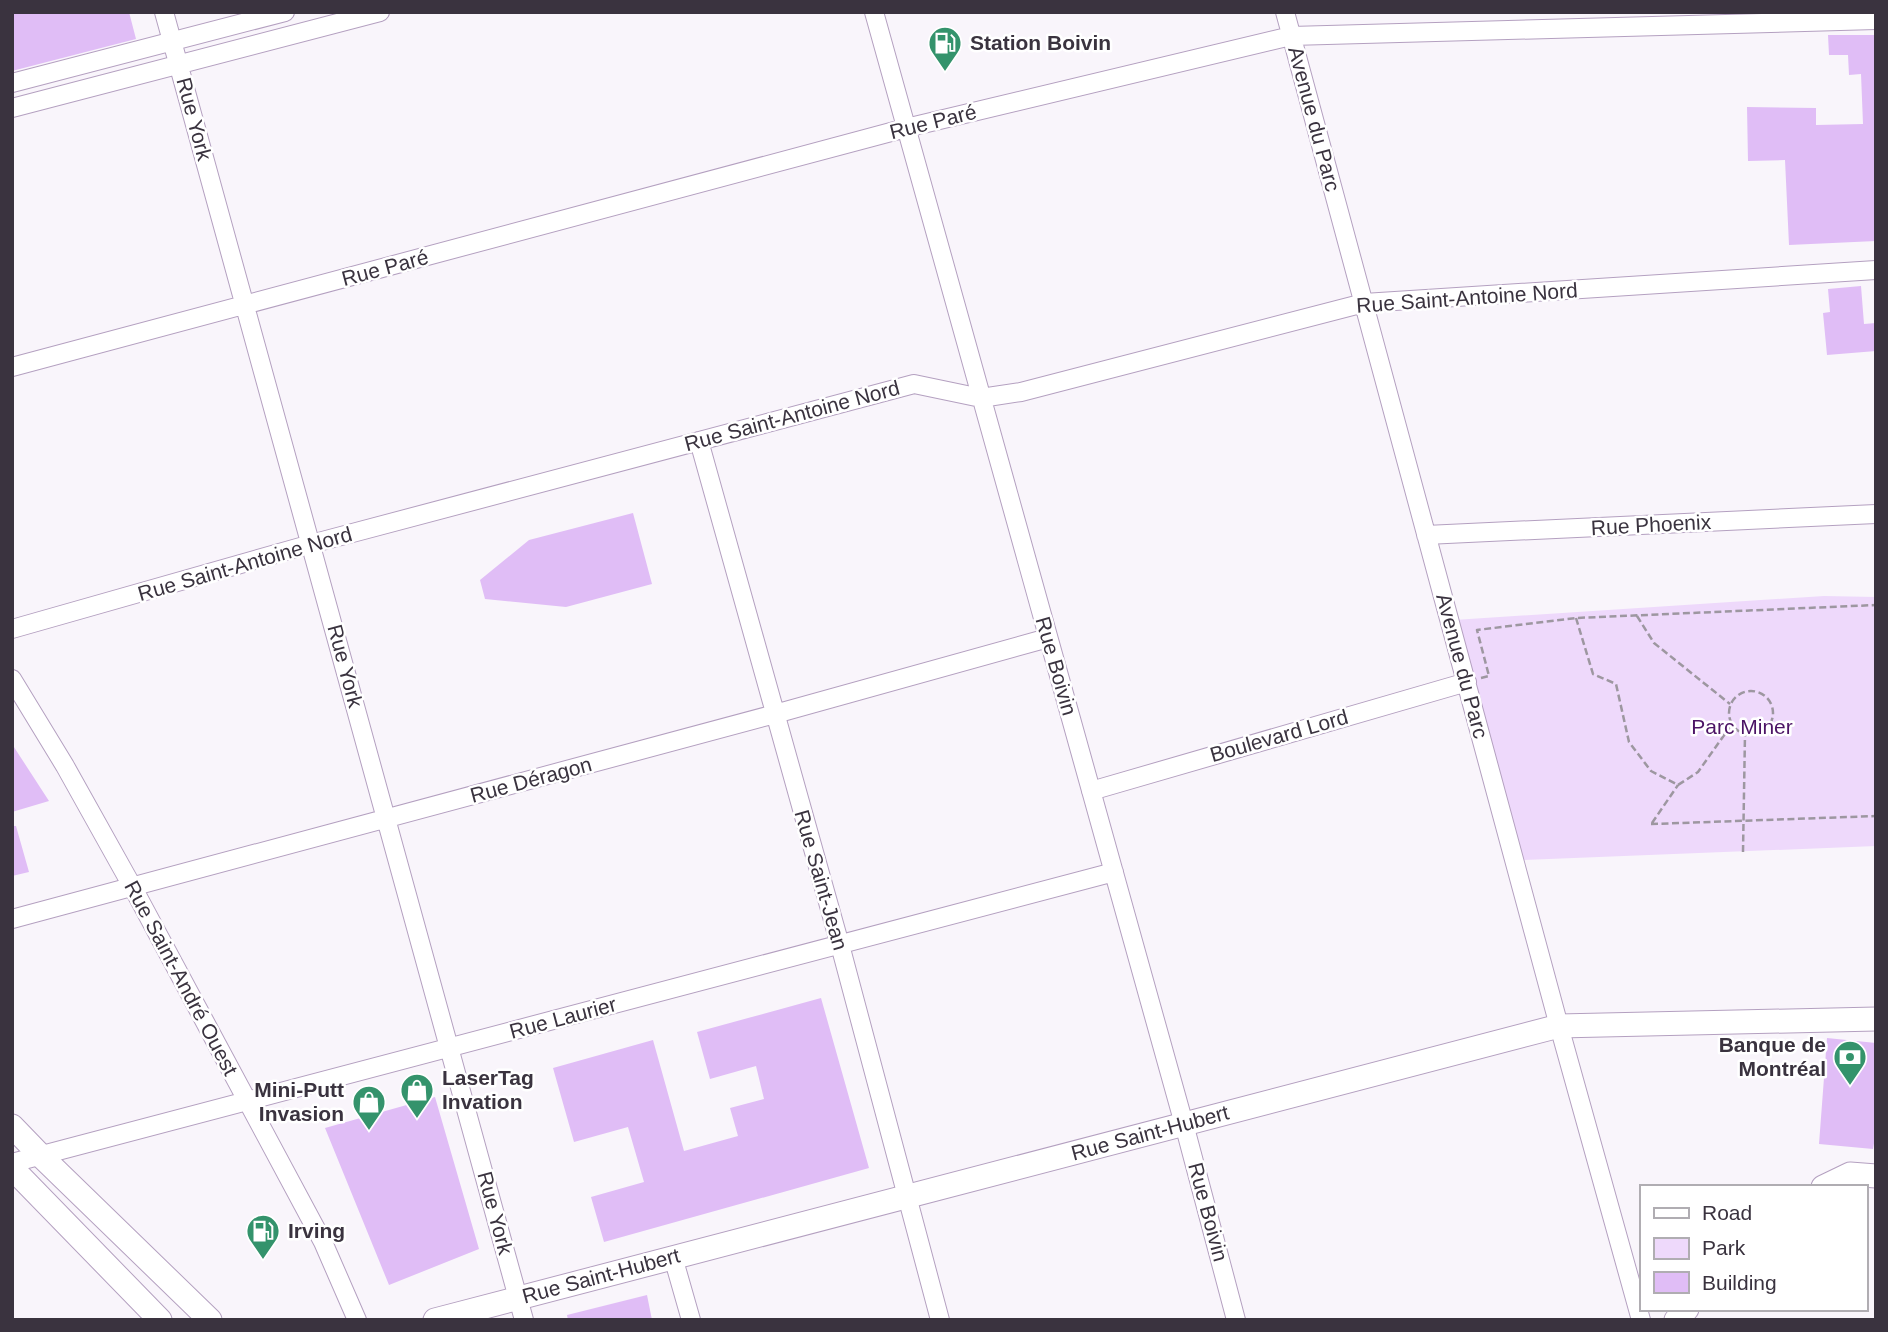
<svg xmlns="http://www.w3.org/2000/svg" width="1888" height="1332" viewBox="0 0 1888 1332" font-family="Arial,sans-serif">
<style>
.green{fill:#eed9fb}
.building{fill:#e0bdf6}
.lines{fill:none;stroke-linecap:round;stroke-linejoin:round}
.minor-casing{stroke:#b4a0c0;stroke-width:20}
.tertiary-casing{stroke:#b4a0c0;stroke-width:25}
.path{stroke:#9d97a0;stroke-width:2.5;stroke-dasharray:7 3.5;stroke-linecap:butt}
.minor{stroke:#fff;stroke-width:18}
.tertiary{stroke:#fff;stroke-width:23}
.labels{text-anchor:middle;stroke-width:5;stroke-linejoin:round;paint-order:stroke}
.poi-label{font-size:21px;font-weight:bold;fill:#3a333f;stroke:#fff;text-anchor:start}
.street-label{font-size:21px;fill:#3a333f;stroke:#fff}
.park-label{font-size:21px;fill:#4c1465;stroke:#fff}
</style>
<rect width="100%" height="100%" fill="#f9f5fb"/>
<path class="green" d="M1824,596L1876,597V846L1522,860L1454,620Z"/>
<path class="building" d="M12,12H129L136,39L12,71Z
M1828,35H1876V241L1789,245L1785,160L1748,161L1747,107L1816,108V125L1863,124L1861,74L1849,75L1848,55H1829Z
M1861,286L1864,324L1876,323V351L1827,355L1823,313L1830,312L1828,289Z
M633,513L652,584L566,607L485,599L480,580L529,540Z
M12,744L49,801L12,812Z
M12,826H16L29,872L12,876Z
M821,998L869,1168L604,1242L591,1197L644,1182L628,1127L574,1142L553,1068L653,1040L684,1151L738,1136L730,1108L764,1099L756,1066L710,1079L697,1032Z
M1827,1038L1876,1043V1132L1873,1149L1819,1144Z
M435,1097L479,1249L389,1285L325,1128Z
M647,1295L652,1320H568L567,1315Z"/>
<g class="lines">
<defs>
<path id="minor" d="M164,12L524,1320
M874,12L1184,1124L1236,1320
M1285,12L1559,1026L1641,1320
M12,83L285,12
M12,108L380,12
M12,367L906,128L1291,36L1876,20
M699,441L840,945L940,1320
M1426,535L1876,514
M12,629L311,544L914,384L981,398L1021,392L1364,303L1876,270
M12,679L65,766L132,886L323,1242L357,1320
M1091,791L1467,682
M12,919L775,714L1048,638
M12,1163L1114,872
M673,1257L691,1320"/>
<path id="tertiary" d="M12,1126L41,1156L210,1320
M12,1168L160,1320
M1823,1187L1850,1174L1876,1176
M435,1320L1559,1026L1876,1019
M1676,1320L1687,1309"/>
</defs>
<use href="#minor" class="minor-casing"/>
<use href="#tertiary" class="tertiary-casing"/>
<path class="path" d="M1637,616L1654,643L1730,704
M1576,618L1593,674L1616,684L1629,742L1651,771L1678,785L1698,772L1732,724
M1481,678L1489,676L1477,630L1576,618L1876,605
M1729 713a22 22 0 1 1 44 0a22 22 0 1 1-44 0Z
M1652,823L1678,785
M1651,824L1876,816
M1743,852L1745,734"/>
<use href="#minor" class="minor"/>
<use href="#tertiary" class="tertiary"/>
</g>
<defs>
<symbol id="fuel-pin" viewBox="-11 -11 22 30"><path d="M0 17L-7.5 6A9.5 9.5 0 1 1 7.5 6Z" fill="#34936c" stroke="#fff"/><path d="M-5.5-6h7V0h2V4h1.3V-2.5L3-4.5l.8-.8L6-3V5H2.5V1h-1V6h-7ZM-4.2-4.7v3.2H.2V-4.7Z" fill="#fff"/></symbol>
<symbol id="bank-pin" viewBox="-11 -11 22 30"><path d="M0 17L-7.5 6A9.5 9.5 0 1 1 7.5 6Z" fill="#34936c" stroke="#fff"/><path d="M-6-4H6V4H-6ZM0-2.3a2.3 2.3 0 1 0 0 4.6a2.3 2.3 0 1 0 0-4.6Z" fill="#fff"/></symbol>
<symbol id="shop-pin" viewBox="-11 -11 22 30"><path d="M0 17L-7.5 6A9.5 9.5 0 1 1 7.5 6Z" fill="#34936c" stroke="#fff"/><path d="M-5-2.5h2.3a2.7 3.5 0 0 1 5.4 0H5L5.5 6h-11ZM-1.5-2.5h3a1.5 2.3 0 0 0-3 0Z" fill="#fff"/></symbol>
</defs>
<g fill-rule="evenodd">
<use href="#fuel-pin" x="926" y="24" width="38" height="52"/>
<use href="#bank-pin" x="1831" y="1038" width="38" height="52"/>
<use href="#shop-pin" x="398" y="1071" width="38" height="52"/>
<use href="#shop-pin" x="350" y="1083" width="38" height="52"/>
<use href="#fuel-pin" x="244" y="1212" width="38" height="52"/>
</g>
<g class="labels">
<g class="poi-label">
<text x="970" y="50">Station Boivin</text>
<text x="1826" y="1052" text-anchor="end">Banque de<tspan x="1826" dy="24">Montréal</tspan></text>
<text x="442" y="1085">LaserTag<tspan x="442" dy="24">Invation</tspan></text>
<text x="344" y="1097" text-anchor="end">Mini-Putt<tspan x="344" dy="24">Invasion</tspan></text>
<text x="288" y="1238">Irving</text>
</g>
<g class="street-label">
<text transform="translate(194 119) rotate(75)" y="7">Rue York</text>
<text transform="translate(1314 119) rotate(75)" y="7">Avenue du Parc</text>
<text transform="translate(933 122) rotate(-14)" y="7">Rue Paré</text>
<text transform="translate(385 268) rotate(-15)" y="7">Rue Paré</text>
<text transform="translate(1467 298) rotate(-4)" y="7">Rue Saint-Antoine Nord</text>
<text transform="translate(792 416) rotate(-15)" y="7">Rue Saint-Antoine Nord</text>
<text transform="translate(1651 525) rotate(-3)" y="7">Rue Phoenix</text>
<text transform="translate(245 564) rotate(-16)" y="7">Rue Saint-Antoine Nord</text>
<text transform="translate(345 666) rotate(75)" y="7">Rue York</text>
<text transform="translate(1056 666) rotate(74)" y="7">Rue Boivin</text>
<text transform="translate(1462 666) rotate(75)" y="7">Avenue du Parc</text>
<text transform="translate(1279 736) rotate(-16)" y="7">Boulevard Lord</text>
<text transform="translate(531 780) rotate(-15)" y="7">Rue Déragon</text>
<text transform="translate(821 880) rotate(74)" y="7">Rue Saint-Jean</text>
<text transform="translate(181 978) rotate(62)" y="7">Rue Saint-André Ouest</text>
<text transform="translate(563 1018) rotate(-15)" y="7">Rue Laurier</text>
<text transform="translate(1150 1133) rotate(-15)" y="7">Rue Saint-Hubert</text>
<text transform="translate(1208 1212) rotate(75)" y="7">Rue Boivin</text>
<text transform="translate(495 1213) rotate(75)" y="7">Rue York</text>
<text transform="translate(601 1276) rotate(-15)" y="7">Rue Saint-Hubert</text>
</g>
<g class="park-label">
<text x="1742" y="734">Parc Miner</text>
</g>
</g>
<rect width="1888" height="1332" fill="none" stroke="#3a333f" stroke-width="28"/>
<rect x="1640" y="1185" width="228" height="126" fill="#ffffff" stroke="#b0adb2" stroke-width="2"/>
<rect x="1654" y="1208" width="35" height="10" fill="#ffffff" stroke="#b0adb2" stroke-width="2"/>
<text x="1702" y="1220" font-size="21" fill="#3a333f">Road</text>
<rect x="1654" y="1238" width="35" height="21" fill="#eed9fb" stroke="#b0adb2" stroke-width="2"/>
<text x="1702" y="1255" font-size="21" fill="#3a333f">Park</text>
<rect x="1654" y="1272" width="35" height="21" fill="#e0bdf6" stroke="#b0adb2" stroke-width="2"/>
<text x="1702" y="1290" font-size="21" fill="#3a333f">Building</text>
</svg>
